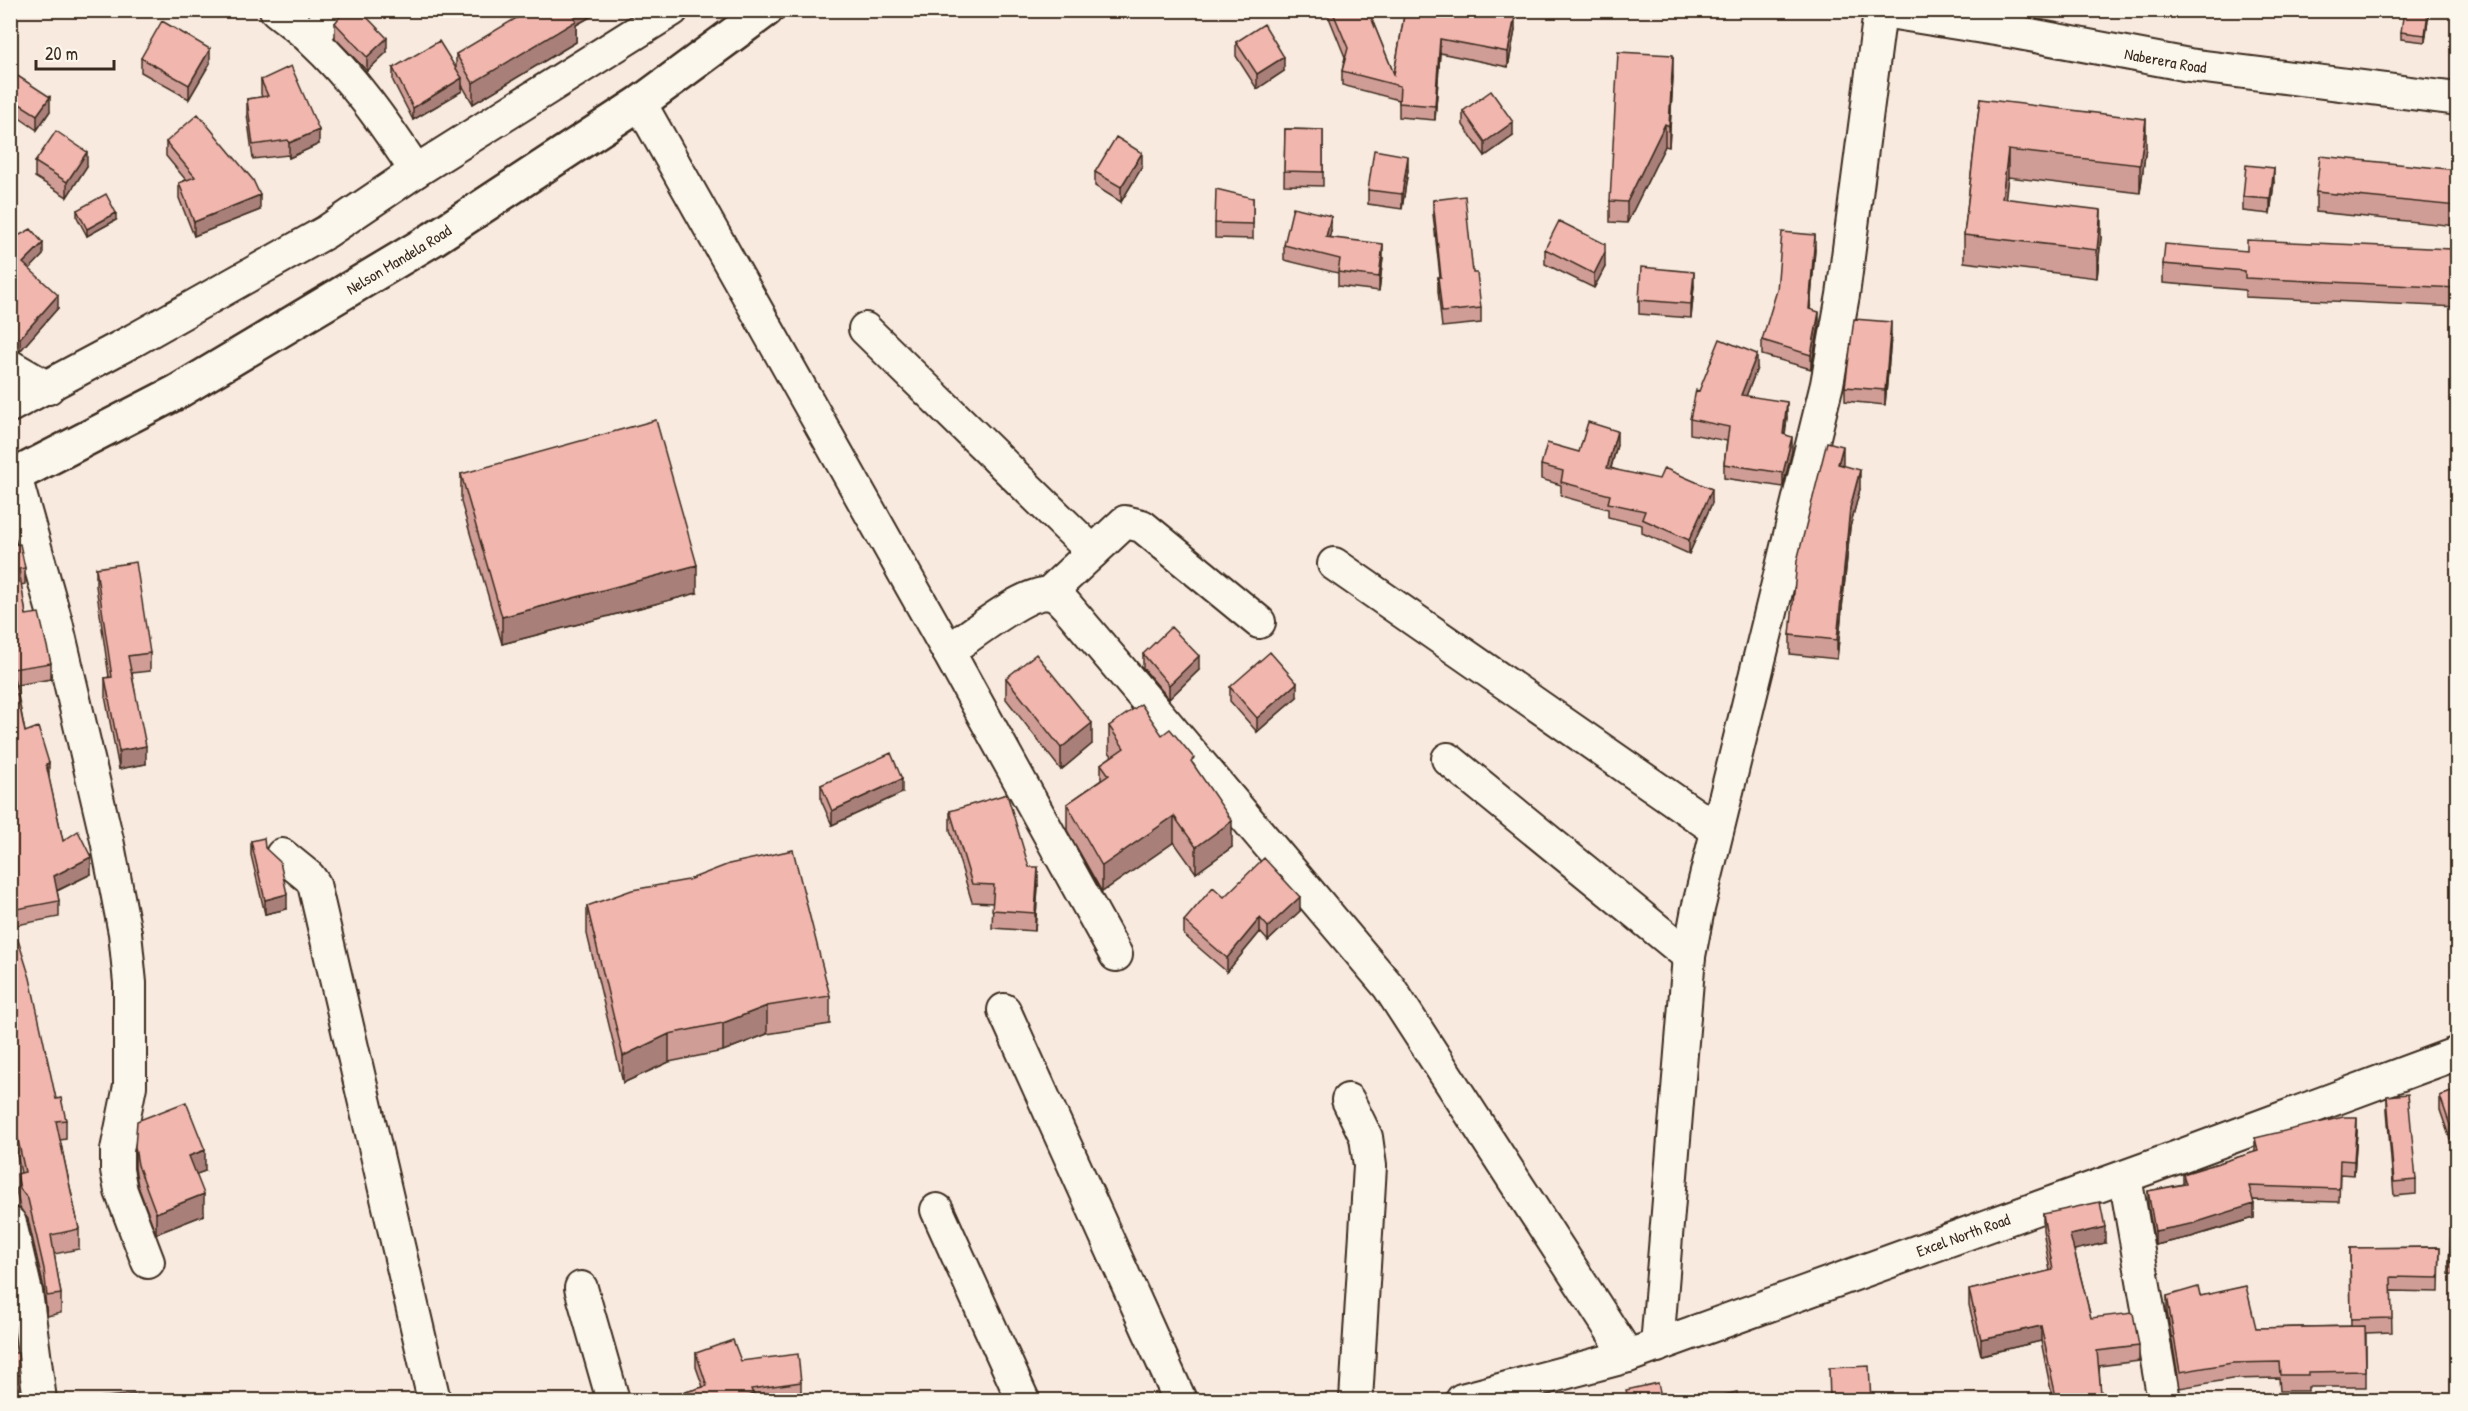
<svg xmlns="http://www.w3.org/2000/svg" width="2468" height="1411" viewBox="0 0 2468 1411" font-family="'Patrick Hand',sans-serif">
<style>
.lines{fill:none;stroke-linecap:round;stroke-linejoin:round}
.minor-casing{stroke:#3b2a1e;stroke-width:36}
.major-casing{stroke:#3b2a1e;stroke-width:38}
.minor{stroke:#fbf7ec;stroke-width:32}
.major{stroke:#fbf7ec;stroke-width:33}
.wall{fill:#cf9d96;stroke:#3b2a1e;stroke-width:1.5}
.shaded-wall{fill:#a97f7a;stroke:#3b2a1e;stroke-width:1.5}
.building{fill:#f1b6ae;stroke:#3b2a1e;stroke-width:1.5}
.labels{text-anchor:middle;stroke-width:4.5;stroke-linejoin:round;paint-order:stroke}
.street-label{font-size:16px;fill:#3b2a1e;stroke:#fbf7ec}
</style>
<rect width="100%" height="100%" fill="#f9eae0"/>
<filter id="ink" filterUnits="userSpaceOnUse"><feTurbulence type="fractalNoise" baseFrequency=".0167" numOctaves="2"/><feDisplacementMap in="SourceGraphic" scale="12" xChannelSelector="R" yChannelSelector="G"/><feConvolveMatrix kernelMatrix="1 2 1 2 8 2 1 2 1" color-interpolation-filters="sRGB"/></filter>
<g filter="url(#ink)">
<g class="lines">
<defs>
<g id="minor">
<path d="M276,10C288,20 301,29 312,40C353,78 385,124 416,171"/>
<path id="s1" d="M1876,10L2014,32L2189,65L2458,99"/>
<path d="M311,39L335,10"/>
<path d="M640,103L948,651L1116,955"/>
<path d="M865,329L1093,552"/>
<path d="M10,366L48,388"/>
<path d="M10,406L134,340L326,232L416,171L672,10"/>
<path d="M15,476L56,622L107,840L125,933L130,983V1086L117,1150V1170L121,1191L148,1262"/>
<path d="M1334,564L1717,830"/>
<path d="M1049,593L1125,522L1142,526L1259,622"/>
<path d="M948,651C969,637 1028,589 1050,594C1057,595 1061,600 1066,605L1389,987L1628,1356"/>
<path d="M1448,759L1689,956"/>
<path d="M282,855L309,877L314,884L434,1400"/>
<path d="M1004,1010L1180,1400"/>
<path d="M1348,1100L1366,1137L1370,1166L1356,1400"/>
<path d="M2125,1177L2164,1400"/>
<path d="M937,1210L1023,1400"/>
<path d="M10,1223L26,1292L40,1400"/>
<path d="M581,1288L613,1400"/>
<path d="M1657,1346L1689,956L1698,909L1827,384L1843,295L1880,11"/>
<path id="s2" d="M1462,1400L1628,1356L2148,1168L2458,1053"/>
</g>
<g id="major">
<path id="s3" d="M10,478L177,392L433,239L640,103L766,10"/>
</g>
</defs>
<use href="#minor" class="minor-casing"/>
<use href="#major" class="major-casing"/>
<use href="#minor" class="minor"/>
<use href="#major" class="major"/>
</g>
<path class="wall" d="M592,10V16L576,25V42L473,104L462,85V91L413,120L393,81V68L456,69V54Z
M1326,10H1368L1394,74L1405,10L1515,30L1508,67L1440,53L1435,120L1399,117V100L1342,85V71L1345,57Z
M2428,19L2425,42L2401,39V32Z
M335,23L387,52L367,71L335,38Z
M1236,42L1284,71L1257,89L1236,56Z
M141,58L210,63L189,99L141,72Z
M10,71L50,111L37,130L15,115L10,122Z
M1673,76L1669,147L1665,146L1627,223L1610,222V201Z
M261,80L319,144L289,158L288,155L253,159L247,114V99L262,97L261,94Z
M1980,99L2146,147L2140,193L2008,177L2005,198L2101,237L2097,278L1964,262V235Z
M1463,111L1513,136L1485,156L1463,125Z
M1285,129L1323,130V186L1284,185Z
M166,142L260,210L194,236L179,198V183L186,180L166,156Z
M35,162L87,166L67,197L35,177Z
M1142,167L1121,202L1095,186V172Z
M1408,170L1402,209L1368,204V190Z
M2457,170V226L2316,212V192Z
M2274,182L2270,214L2243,211V197Z
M1253,198V239L1215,238V223Z
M1433,200L1473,273L1481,308V323L1442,327L1438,291V277H1440L1433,214Z
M77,210L116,220L87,236L77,217Z
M1331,231L1329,237L1383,258L1379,291L1338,286V273L1284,260V245Z
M10,242L43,255L29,269L58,308L20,351L13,349L10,347Z
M1545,249L1605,267L1594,288L1545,264Z
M1815,249L1810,309L1819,326L1811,369L1762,355V340Z
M2247,251L2457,257V307L2245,297V290L2163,283V264Z
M1694,286L1691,318L1639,314V300Z
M1891,337L1885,405L1845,401V387Z
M1757,368L1746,396L1787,417L1785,435L1792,451L1783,487L1724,478V464L1727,441L1690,434V419L1699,391Z
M1617,445L1611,468L1712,503L1689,554L1642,533V525L1608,517V509L1561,496V485L1541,479V465L1579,452Z
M1843,465L1860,489L1850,527L1837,659L1790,654V635Z
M461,474L697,593L502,644L461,502Z
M10,545L25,568V584L21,585L26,615L51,663V679L16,685L25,732L49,779L63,841L91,874L57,891L59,901V917L17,925L10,892Z
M96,568L150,653V671L132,673L146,764L119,769L105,696V678L109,677L96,586Z
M1143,654L1199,670L1169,699L1143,668Z
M1006,678L1092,744L1061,770L1006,699Z
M1230,687L1297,697L1257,732L1230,701Z
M1109,726L1162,735L1194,765L1232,847L1196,873L1174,842L1102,892L1067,830V804L1101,780V764L1112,756L1109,752Z
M821,785L902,793L832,825L821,800Z
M950,811L1029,867L1038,885L1035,931L992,928L993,903L972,902L950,830Z
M251,841L265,848L287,909L265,914L251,855Z
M1224,897L1300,911L1268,941L1260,932L1227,972L1184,935V921Z
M587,906L830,996V1024L767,1034L723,1051L669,1062L623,1083L587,934Z
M10,922L56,1099L66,1120V1139L60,1140L79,1229V1249L54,1254L61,1294V1313L47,1316L44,1288L28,1219L20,1208L17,1194V1174L21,1173L10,1123Z
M2457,1090L2450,1139L2440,1110V1096Z
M2387,1096L2416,1180V1194L2394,1196L2387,1110Z
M2357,1131L2354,1175L2340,1174L2339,1202L2253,1200L2254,1218L2191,1237L2155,1245L2148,1205V1191L2183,1184V1174L2255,1152V1138Z
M135,1147L205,1171L196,1174L204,1215L156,1234L138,1186L135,1168Z
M2043,1214L2105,1243L2074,1250L2091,1318L2139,1346V1361L2099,1366L2101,1401H2053L2041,1341L1981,1355L1969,1305V1290L2050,1271L2043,1230Z
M2457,1232V1275L2449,1274V1262Z
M2440,1247L2439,1292L2391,1291L2392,1332L2366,1333V1387H2308V1391H2280L2279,1378L2232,1379L2180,1388L2167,1312V1296H2200L2256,1328L2351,1326L2350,1248Z
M10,1301L12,1308V1322L10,1323Z
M10,1340L11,1353L20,1375V1389L10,1390Z
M696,1353L741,1361L801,1382V1397L770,1401H668V1397L703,1387L696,1367Z"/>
<path class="shaded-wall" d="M569,10H592V16L576,25V42L473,104V83Z
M2428,12V19L2425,42V35Z
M1515,16V30L1508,67V52Z
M387,38V52L367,71V57Z
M1440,39V53L1435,120V106Z
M210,49V63L189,99V85Z
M1673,55V76L1669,147V126Z
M1284,57V71L1257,89V74Z
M462,78V91L413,120V108Z
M50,97V111L37,130V115Z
M15,101V115L10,122V108Z
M2146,119V147L2140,193V165Z
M1513,122V136L1485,156V142Z
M1665,124V146L1627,223V202Z
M319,130V144L289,158V143Z
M2008,150V177L2002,226V198Z
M87,152V166L67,197V182Z
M1142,153V167L1121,202V187Z
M1408,156V170L1402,209V194Z
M2274,168V182L2270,214V199Z
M12,172V186L10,189V175Z
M260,195V210L194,236V222Z
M2101,210V237L2097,278V250Z
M116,213V220L87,236V229Z
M1331,216V231L1326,251V237Z
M1815,235V249L1809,323V309Z
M43,243V255L23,276V263Z
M1383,244V258L1379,291V277Z
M1605,252V267L1594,288V274Z
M1694,272V286L1691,318V304Z
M58,295V308L20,351V338Z
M1819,312V326L1811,369V355Z
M1891,322V337L1885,405V390Z
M1757,354V368L1741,409V395Z
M1787,402V417L1783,449V434Z
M1617,431V445L1607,482V468Z
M1792,437V451L1783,487V473Z
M1843,446V465L1838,464Z
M1860,470V489L1850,527L1837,659V640L1850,508Z
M1712,489V503L1689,554V540Z
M697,565V593L502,644V617Z
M1199,656V670L1169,699V685Z
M1297,683V697L1257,732V718Z
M1092,723V744L1061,770V748Z
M146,746V764L119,769V751Z
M49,763V779L46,764Z
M902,779V793L832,825V811Z
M1174,816V842L1102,892V866Z
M1232,821V847L1196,873V847Z
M91,857V874L54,892V876Z
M1038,867V885L1035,931V913Z
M287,894V909L265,914V900Z
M1300,897V911L1268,941V927Z
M1260,918V932L1227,972V958Z
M767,1006V1034L723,1051V1023Z
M669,1034V1062L623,1083V1056Z
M2357,1117V1131L2354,1175V1161Z
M2457,1122V1136L2450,1139V1125Z
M205,1150V1171L189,1177V1156Z
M204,1194V1215L156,1234V1213Z
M2254,1204V1218L2191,1237L2155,1245V1231Z
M2105,1227V1243L2070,1251V1235Z
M2041,1326V1341L1981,1355V1339Z
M753,1394V1401H735Z"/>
<path class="building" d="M345,10H360L387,38L367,57L335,23Z
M530,10H570L576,21L473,83L456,54Z
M1332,10H1368L1394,74L1405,10H1480L1515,16L1508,52L1440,39L1435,106L1399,103L1400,86L1342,71L1348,48Z
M2404,10L2428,12L2425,35L2401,32Z
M162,21L210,49L189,85L141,58Z
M1264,24L1284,57L1257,74L1236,42Z
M439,41L462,78L413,108L393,68Z
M1618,52L1673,55L1669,126L1665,124L1627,202L1610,201Z
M291,66L319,130L289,143L288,140L253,145L247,99L268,96L261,80Z
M10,71L50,97L37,115L15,101L10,108Z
M1491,91L1513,122L1485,142L1463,111Z
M1980,99L2146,119L2140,165L2008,150L2002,198L2101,210L2097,250L1964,235Z
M198,114L253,180L260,195L194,222L179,183L195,177L166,142Z
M1285,129L1323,130V172L1284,171Z
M56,131L87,152L67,182L35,162Z
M1116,137L1142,153L1121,187L1095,172Z
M1374,150L1408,156L1402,194L1368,190Z
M2320,156L2457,170V206L2316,192Z
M2246,165L2274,168L2270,199L2243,197Z
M1216,189L1253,198V224L1215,223Z
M106,194L116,213L87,229L77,210Z
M1465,196L1473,273H1477L1481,308L1442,312L1438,277H1441L1433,200Z
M1293,207L1331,216L1326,237L1383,244L1379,277L1338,272L1340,259L1284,245Z
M1559,221L1605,244V252L1594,274L1545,249Z
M31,229L43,243L23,263L58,295L20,338L13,336L10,334V242L14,238Z
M1782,232L1815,235L1809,309L1819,312L1811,355L1762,340L1777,290Z
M2247,240L2452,249L2451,256L2457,257V288L2245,278V271L2163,264L2165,244L2247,251Z
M1641,267L1694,272L1691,304L1639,300Z
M1854,319L1891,322L1885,390L1845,387Z
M1720,339L1757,354L1741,395L1787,402L1783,434L1792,437L1783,473L1724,464L1729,427L1690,419L1696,390L1699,391Z
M656,420L697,565L502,617L461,474Z
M1588,422L1617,431L1607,468L1659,479L1664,468L1712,489L1689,540L1642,519L1645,511L1608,503L1610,495L1561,482L1563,471L1541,465L1547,443L1579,452Z
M1827,442L1843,446L1838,464L1860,470L1850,508L1837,640L1790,635L1797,561Z
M20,544L25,568L19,569L26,615L39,613L51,663L12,669L25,732L38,727L49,763L46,764L63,841L78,831L91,857L54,876L59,901L17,909L10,876V545Z
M136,562L150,653L128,656L146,746L119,751L105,678L112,677L96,568Z
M1171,627L1199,656L1169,685L1143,654Z
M1270,652L1297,683L1257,718L1230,687Z
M1036,654L1092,723L1061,748L1006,678Z
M1141,704L1162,735L1170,729L1194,758L1191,761L1232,821L1196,847L1174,816L1102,866L1067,804L1109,775L1101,764L1124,748L1109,726Z
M891,753L902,779L832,811L821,785Z
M1007,794L1029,867H1038L1035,913L992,910L994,885L972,884L950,811Z
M264,838L265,848L280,862L287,894L265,900L251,841Z
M793,850L830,996L767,1006L723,1023L669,1034L623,1056L587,906L632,890L688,880L729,864Z
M1264,858L1300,897L1268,927L1260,918L1227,958L1184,921L1213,887L1224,897Z
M12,921L30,978L56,1099L61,1098L66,1120L56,1121L79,1229L51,1235L61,1294L47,1296L44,1269L28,1199L20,1189L17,1174L25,1172L10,1103V922Z
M2457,1090V1122L2450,1125L2440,1096Z
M2408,1094L2416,1180L2394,1182L2387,1096Z
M186,1102L205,1150L189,1156L204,1194L156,1213L138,1165L135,1147L137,1121Z
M2343,1117H2357L2354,1161L2340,1160L2339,1189L2249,1186L2254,1204L2191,1224L2155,1231L2148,1191L2186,1184L2183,1174L2258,1151L2255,1138Z
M2100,1202L2105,1227L2070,1235L2091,1318L2133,1313L2139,1346L2097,1351L2101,1393L2056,1397L2041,1326L1981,1339L1969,1290L2053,1270L2043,1214Z
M2451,1232H2457V1262H2449Z
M2440,1247L2439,1278L2391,1277L2392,1318L2351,1319L2350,1248Z
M2246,1286L2256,1328L2365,1326L2366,1371L2308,1372V1375H2280L2279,1362L2232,1363L2180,1372L2167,1296L2198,1287L2200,1296Z
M10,1340L11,1353H18L20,1375L10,1376Z
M733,1340L741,1361L798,1354L801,1382L751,1389L753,1394L735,1401H669L668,1397L707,1386L696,1353Z
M1869,1366L1871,1401H1830L1829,1368Z
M1658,1383L1662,1401H1629L1626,1390Z
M1737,1392L1739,1401H1699Z
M135,1394L136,1401H97V1398Z"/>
</g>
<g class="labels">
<g class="street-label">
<text dy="6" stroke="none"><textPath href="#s1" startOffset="294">Naberera Road</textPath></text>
<text dy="6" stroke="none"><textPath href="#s3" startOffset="446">Nelson Mandela Road</textPath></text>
<text dy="6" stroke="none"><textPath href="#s2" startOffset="528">Excel North Road</textPath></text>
</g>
</g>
<rect width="2468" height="1411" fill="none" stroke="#fbf7ec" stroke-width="36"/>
<rect x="18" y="18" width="2432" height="1375" fill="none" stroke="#3b2a1e" stroke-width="2" filter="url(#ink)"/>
<path d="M36 60v9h78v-9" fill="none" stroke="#3b2a1e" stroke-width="3"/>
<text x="45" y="60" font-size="18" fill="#3b2a1e" stroke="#fbf7ec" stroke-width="4.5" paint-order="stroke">20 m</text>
</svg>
